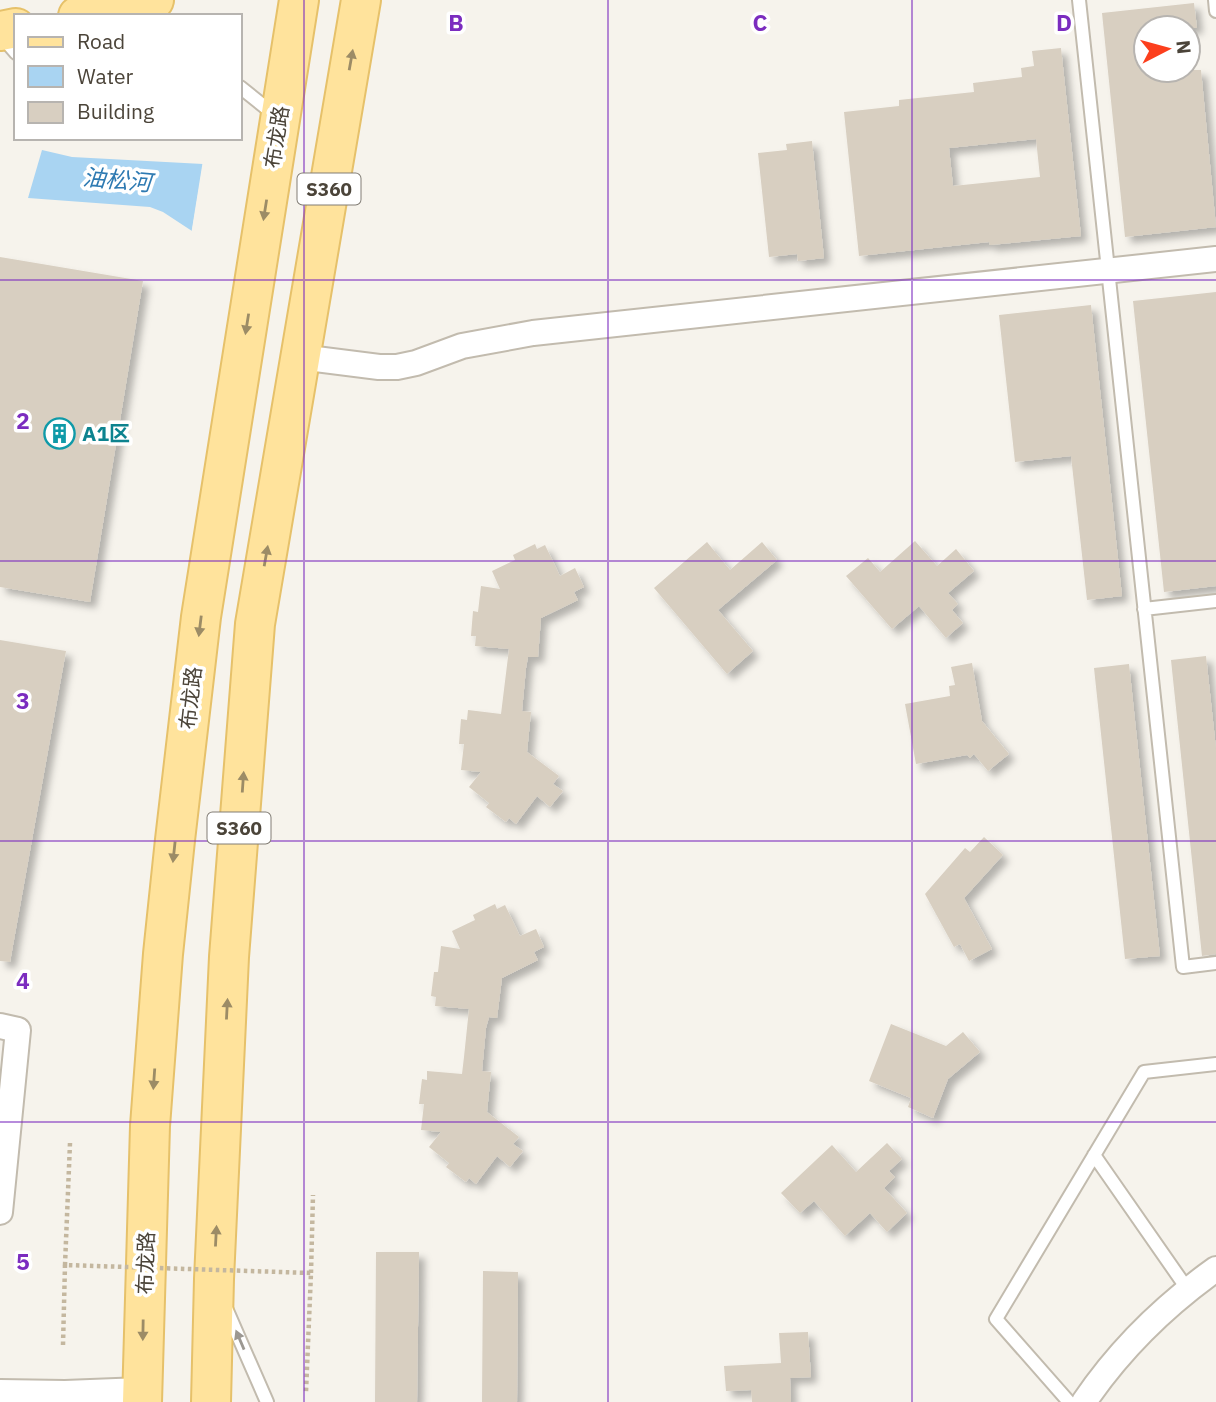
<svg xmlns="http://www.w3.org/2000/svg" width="1216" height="1402" viewBox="0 0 1216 1402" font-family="'IBM Plex Sans','Noto Sans SC',sans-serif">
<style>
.water{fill:#a9d4f2}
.pier{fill:#f6f3ec}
.building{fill:#d8cfc1;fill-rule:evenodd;filter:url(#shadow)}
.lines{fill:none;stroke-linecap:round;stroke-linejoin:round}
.lane-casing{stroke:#c2bbae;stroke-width:16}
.street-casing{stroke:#c2bbae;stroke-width:28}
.primary-casing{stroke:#e6c16a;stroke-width:42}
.path{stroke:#c4b79f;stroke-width:4.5;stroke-dasharray:3.5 3.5;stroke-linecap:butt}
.lane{stroke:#fff;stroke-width:12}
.street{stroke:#fff;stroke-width:24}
.primary{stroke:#ffe39c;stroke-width:38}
.path-bridge{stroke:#c4b79f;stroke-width:4.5;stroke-dasharray:3.5 3.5;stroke-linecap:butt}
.oneway{fill:#9c8c66}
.oneway2{fill:#9c9892}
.grid{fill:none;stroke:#7b2cbf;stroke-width:2;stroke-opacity:0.55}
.labels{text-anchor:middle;stroke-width:7;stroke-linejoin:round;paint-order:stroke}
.shield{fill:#fff;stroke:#817c74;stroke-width:2}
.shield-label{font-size:19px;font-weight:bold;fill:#4b4439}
.street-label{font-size:21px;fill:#4b4439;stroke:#fff}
.culture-label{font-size:21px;font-weight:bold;fill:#0d838f;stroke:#fff;text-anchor:start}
.water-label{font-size:23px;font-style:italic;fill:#2e7ab2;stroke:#fff}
.grid-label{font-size:23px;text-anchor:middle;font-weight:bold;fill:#7b2cbf;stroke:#fff;stroke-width:7;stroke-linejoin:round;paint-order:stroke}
</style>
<defs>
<filter id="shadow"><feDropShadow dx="6" dy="6" stdDeviation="3.5" flood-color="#0004"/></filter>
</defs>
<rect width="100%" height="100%" fill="#f6f3ec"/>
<path class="water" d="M42,150L72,157L203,164L192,231L163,212L150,207L28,198Z"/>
<path class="pier" d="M203,160L206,164L195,232L191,235Z"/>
<path class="building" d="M1194,3L1197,28H1140L1144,70H1201L1216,227L1125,237L1102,13Z
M1061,48L1081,236L990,245L989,242L859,256L844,112L899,106V100L974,92L973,83L1022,77L1021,68L1034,66L1032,51ZM1036,139L1040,177L953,186L949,148Z
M812,141L824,258L798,261L797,254L769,257L758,153L787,150L786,144Z
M0,257L143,281L90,602L0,587Z
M1216,292V586L1164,592L1133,301Z
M1091,305L1122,596L1087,600L1071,456L1015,462L999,315Z
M915,541L937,566L956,549L974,571L948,593L958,604L952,610L963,623L946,638L919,606L892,629L846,576L868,558L880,572Z
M707,542L730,570L762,542L777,560L718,610L753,651L727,674L654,588Z
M535,544L537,549L545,545L560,576L575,568L584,587L574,592L578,600L541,618L538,657H528L526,668L522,711L531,712L527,752L559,776L553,784L563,791L550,807L537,796L516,824L509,818L506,822L486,807L489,803L469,787L481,772L461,770L464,744H459L461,719L467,720L468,710L501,714L509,649L475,646L476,636H471L473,611L478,612L481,586L500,589L492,571L515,560L513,555Z
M0,640L66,651L10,962L0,961Z
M1206,656L1216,749V954L1202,956L1171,660Z
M972,663L982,721L1009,754L988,771L974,754L970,758L967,755L916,764L905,704L950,696L949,686L955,685L951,667Z
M1129,664L1160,956L1125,959L1094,668Z
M984,837L1003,855L964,898L992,949L969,961L960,944L954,947L925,894L965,848L970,852Z
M495,904L497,909L505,905L520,936L536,929L544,947L534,952L538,960L502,978L497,1018L489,1017L486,1028L482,1071L491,1072L487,1112L519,1137L513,1144L523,1151L510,1167L497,1156L476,1184L469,1178L466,1182L446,1167L449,1163L429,1147L441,1132L421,1130L424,1104H419L422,1079L427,1080V1071L462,1074L464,1057L469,1009L435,1006L436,997L431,996L434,972H438L441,946L460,949L452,931L475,920L473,915Z
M891,1024L946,1046L963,1032L980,1052L948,1079L933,1118L908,1107L911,1098L869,1081Z
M887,1143L902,1159L889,1171L895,1177L884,1188L907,1213L887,1232L870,1213L845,1236L814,1201L800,1213L781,1193L832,1145L856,1172Z
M376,1252H419L417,1402H375Z
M483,1271L518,1272L517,1402H482Z
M808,1332L811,1377L790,1378L791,1402H752L751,1390L726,1391L724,1366L781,1363L779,1333Z"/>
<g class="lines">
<defs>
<path id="lane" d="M1079,0L1183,967L1216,963
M1215,0L1216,11
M2,37L16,53
M240,87L275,115
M1144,609L1216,601
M1094,1155L1188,1290
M225,1306L267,1402
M1069,1402L996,1319L1144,1072L1216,1064"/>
<path id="street" d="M300,357L379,367H397L416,363L462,346L533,333L1216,259
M0,1026L18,1030L0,1212
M0,1392L65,1393L142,1390
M1084,1402C1120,1349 1164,1306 1216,1269"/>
<path id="primary" d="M78,16L154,0
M0,31L16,28
M142,1402L150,1126L163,954L175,840L201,617L299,0
M211,1402L214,1279L229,957L255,624L361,0"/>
</defs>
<use href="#lane" class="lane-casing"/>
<use href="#street" class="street-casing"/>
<use href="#primary" class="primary-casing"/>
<path class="path" d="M311,1273L313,1195
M63,1345L65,1265"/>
<use href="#lane" class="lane"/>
<use href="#street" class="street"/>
<use href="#primary" class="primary"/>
<path class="path-bridge" d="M70,1143L65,1265L311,1273L306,1392"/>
</g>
<defs><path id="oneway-solid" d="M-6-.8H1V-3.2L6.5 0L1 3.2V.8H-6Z" transform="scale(1.75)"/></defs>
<g class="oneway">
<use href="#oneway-solid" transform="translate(351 60) rotate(-80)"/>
<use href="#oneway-solid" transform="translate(265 210) rotate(99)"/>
<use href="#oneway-solid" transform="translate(247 324) rotate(99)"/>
<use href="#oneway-solid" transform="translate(266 556) rotate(-80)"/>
<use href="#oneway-solid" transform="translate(200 626) rotate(97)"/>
<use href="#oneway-solid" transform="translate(243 782) rotate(-86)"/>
<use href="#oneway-solid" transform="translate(174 852) rotate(96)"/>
<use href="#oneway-solid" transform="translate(227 1009) rotate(-87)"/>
<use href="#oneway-solid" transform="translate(154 1079) rotate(94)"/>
<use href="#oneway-solid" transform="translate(216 1236) rotate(-87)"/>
<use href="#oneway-solid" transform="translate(143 1330) rotate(91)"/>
</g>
<use class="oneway2" href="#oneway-solid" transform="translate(240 1340) rotate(-113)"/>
<path class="grid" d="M304,0V1402M608,0V1402M912,0V1402M0,280H1216M0,561H1216M0,841H1216M0,1122H1216"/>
<defs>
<symbol id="building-ring" viewBox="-11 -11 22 22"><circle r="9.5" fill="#fff" stroke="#0f9aa8" stroke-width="1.5"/><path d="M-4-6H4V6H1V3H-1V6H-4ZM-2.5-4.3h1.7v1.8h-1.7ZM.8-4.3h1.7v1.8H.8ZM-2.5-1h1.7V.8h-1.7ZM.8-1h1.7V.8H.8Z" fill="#0f9aa8"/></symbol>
</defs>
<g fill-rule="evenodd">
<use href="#building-ring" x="42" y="416" width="35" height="35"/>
</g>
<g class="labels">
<g class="shield">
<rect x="297.5" y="173.5" width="63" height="31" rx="5"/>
<rect x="207.5" y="812.5" width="63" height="31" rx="5"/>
</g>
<g class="shield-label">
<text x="329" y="196">S360</text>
<text x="239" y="835">S360</text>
</g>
<g class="street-label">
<text transform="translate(277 137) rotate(-81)" y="7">布龙路</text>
<text transform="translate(191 698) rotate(-84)" y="7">布龙路</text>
<text transform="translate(146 1263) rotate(-88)" y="7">布龙路</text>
</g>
<g class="culture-label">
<text x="82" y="441">A1区</text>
</g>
<g class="water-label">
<text transform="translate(117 180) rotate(5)" y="8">油松河</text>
</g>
</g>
<g class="grid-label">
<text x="456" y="31">B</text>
<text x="760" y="31">C</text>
<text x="1064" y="31">D</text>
<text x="23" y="429">2</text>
<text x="23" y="709">3</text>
<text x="23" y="989">4</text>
<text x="23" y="1270">5</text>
</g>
<rect x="14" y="14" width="228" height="126" fill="#ffffff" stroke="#b7b4b0" stroke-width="2"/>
<rect x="28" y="37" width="35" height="10" fill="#ffe39c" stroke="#b7b4b0" stroke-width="2"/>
<text x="77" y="49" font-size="21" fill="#4b4439">Road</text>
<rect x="28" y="66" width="35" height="21" fill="#a9d4f2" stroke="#b7b4b0" stroke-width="2"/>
<text x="77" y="84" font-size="21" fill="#4b4439">Water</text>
<rect x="28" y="102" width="35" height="21" fill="#d8cfc1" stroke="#b7b4b0" stroke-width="2"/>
<text x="77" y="119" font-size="21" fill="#4b4439">Building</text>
<g transform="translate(1167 49) rotate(84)"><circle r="33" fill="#ffffff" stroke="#b7b4b0" stroke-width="2"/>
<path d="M0-5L12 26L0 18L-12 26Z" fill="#fc3f1d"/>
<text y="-10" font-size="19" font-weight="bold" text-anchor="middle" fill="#4b4439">N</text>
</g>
</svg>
